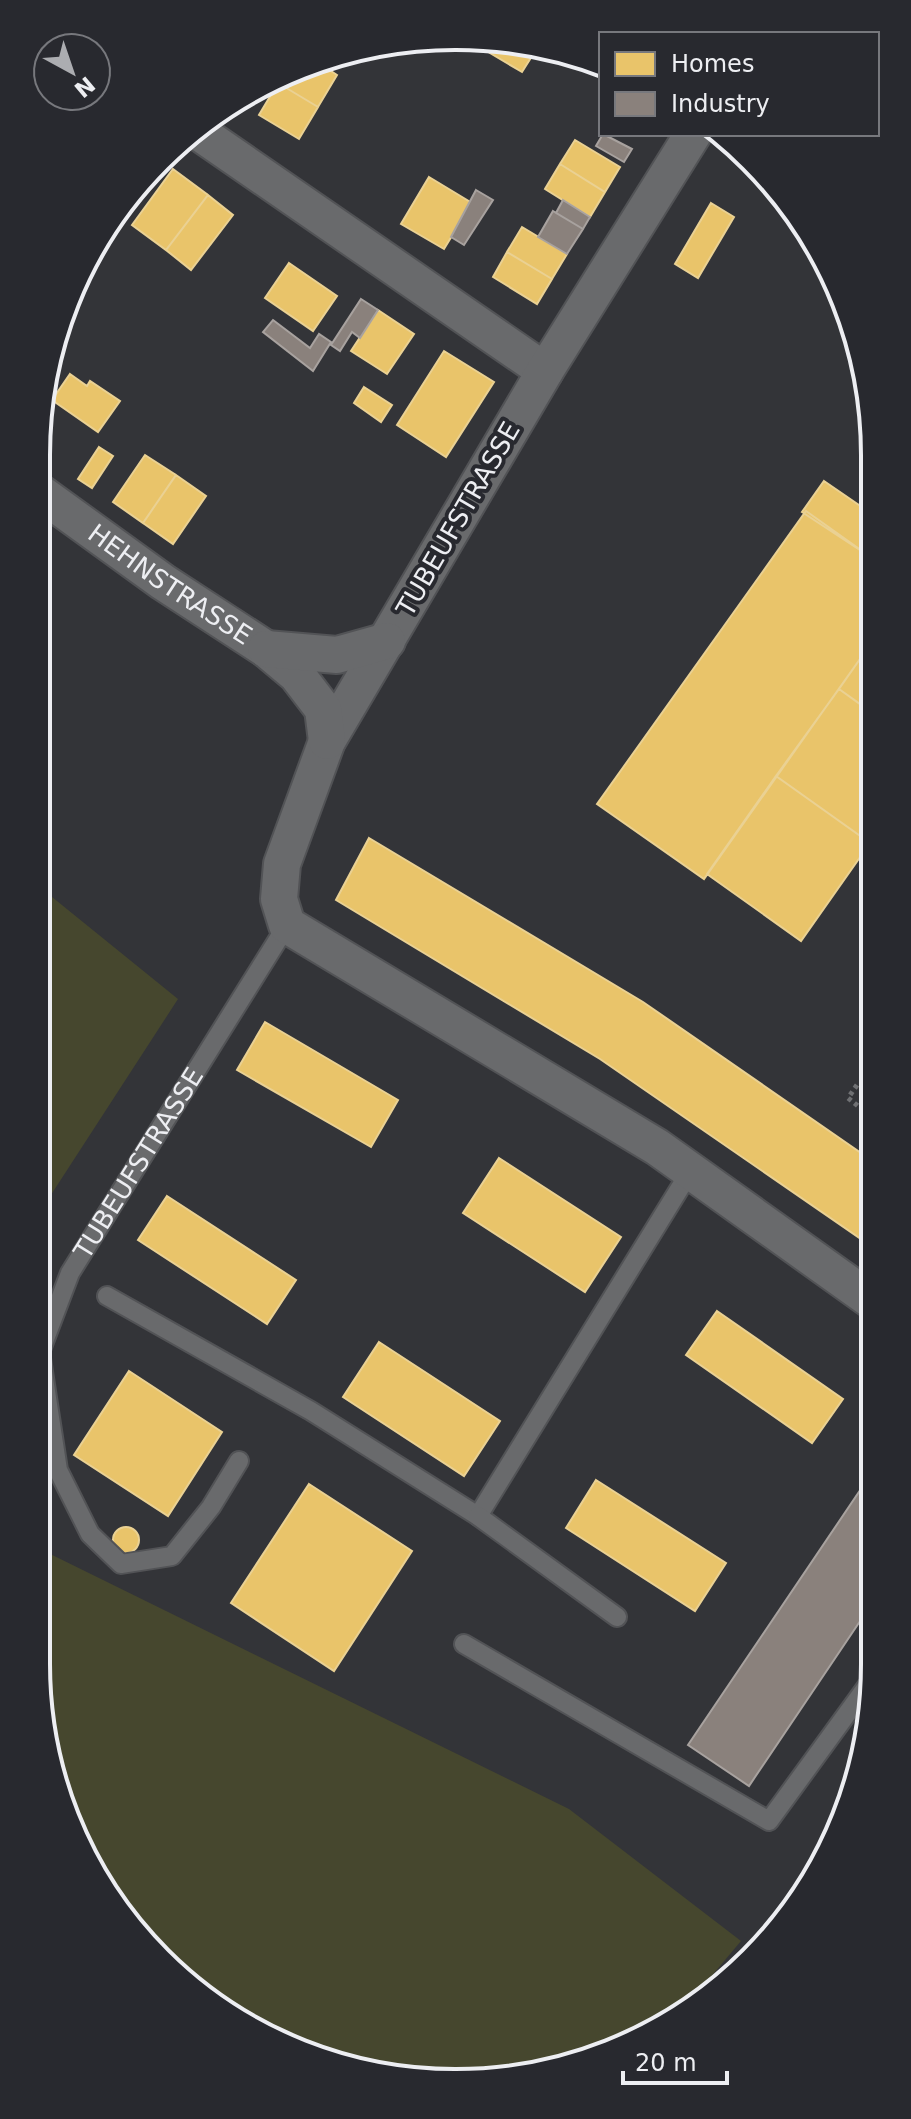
<svg xmlns="http://www.w3.org/2000/svg" width="911" height="2119" viewBox="0 0 911 2119" font-family="'DejaVu Sans',sans-serif">
<style>
.green{fill:#46472e}
.homes{fill:#e9c46a;stroke:#ead193;stroke-width:2}
.industry{fill:#8a817c;stroke:#a8a29f;stroke-width:2}
.lines{fill:none;stroke-linecap:round;stroke-linejoin:round}
.lane-casing{stroke:#525356;stroke-width:22}
.street-casing{stroke:#525356;stroke-width:40}
.path{stroke:#6f7073;stroke-width:5;stroke-dasharray:4 4;stroke-linecap:butt}
.lane{stroke:#696a6c;stroke-width:18}
.street{stroke:#696a6c;stroke-width:36}
.labels{text-anchor:middle;stroke-width:8;stroke-linejoin:round;paint-order:stroke}
.street-label{font-size:26px;fill:#edeef2;stroke:#28292f}
.rim{fill:none;stroke:#edeef2;stroke-width:4}
</style>
<rect width="100%" height="100%" fill="#333438"/>
<path class="green" d="M36,884L178,999L36,1218Z
M36,1547L569,1809L741,1941L704,1985L708,1992L665,2027L537,2075H374L246,2027L140,1940L58,1799L36,1663Z"/>
<path class="homes" d="M473,43L520,49L532,56L522,72Z
M322,65L337,75L318,107L278,83L282,76Z
M278,83L318,107L299,139L259,115Z
M575,140L620,167L605,192L560,164Z
M560,164L605,192L590,217L545,189Z
M173,169L208,195L166,250L132,225Z
M429,177L472,203L444,249L401,224Z
M208,195L233,215L191,270L166,250Z
M711,203L734,217L698,278L675,264Z
M522,227L567,254L552,279L507,252Z
M507,252L552,279L537,304L493,277Z
M289,263L337,296L313,331L265,298Z
M378,310L414,334L387,374L351,351Z
M444,351L494,382L446,457L397,425Z
M70,374L87,386L90,381L120,401L98,432L52,400Z
M364,387L392,405L381,422L354,403Z
M99,447L113,456L92,488L78,479Z
M145,455L176,475L143,523L113,502Z
M176,475L206,496L173,544L143,523Z
M824,481L872,514V558L802,512Z
M806,511L872,558V642L704,879L597,804Z
M872,642V708L870,711L839,689Z
M839,689L872,713L873,845L776,776Z
M776,776L870,843L801,941L707,874Z
M369,838L643,1002L874,1162V1248L600,1059L336,900Z
M265,1022L398,1100L371,1147L237,1070Z
M499,1158L621,1237L585,1292L463,1213Z
M167,1196L296,1280L267,1324L138,1240Z
M717,1311L843,1399L812,1443L686,1355Z
M379,1342L500,1421L464,1476L343,1397Z
M129,1371L222,1432L168,1516L74,1455Z
M596,1480L726,1563L695,1611L566,1528Z
M309,1484L412,1551L334,1671L231,1603Z
M113 1540a13 13 0 1 1 26 0a13 13 0 1 1-26 0Z"/>
<path class="industry" d="M603,134L632,149L624,162L596,146Z
M476,190L493,200L464,245L451,237Z
M563,200L590,217L583,229L556,213Z
M553,211L583,229L567,254L538,237Z
M361,299L378,310L360,338L352,332L340,351L331,345Z
M273,320L310,348L319,334L331,342L313,371L263,332Z
M867,1480L874,1486L875,1599L749,1786L688,1745Z"/>
<g class="lines">
<defs>
<g id="lane">
<path d="M107,1296L311,1411L478,1516L691,1170"/>
<path id="s1" d="M239,1461L211,1507L172,1556L121,1564L90,1534L58,1470L40,1352L70,1273L287,925"/>
<path d="M478,1516L617,1617"/>
<path d="M464,1644L769,1821L873,1678"/>
</g>
<g id="street">
<path d="M200,133L545,371"/>
<path d="M693,134L545,371L327,741L282,864L279,899L287,925L657,1147L874,1302"/>
<path id="s2" d="M36,490L163,582L266,649L297,675L323,709L327,741"/>
<path d="M266,649L337,655L387,641"/>
</g>
</defs>
<use href="#lane" class="lane-casing"/>
<use href="#street" class="street-casing"/>
<path class="path" d="M857,1085L848,1098L873,1118"/>
<use href="#lane" class="lane"/>
<use href="#street" class="street"/>
</g>
<g class="labels">
<g class="street-label">
<text transform="translate(458 519) rotate(-60)" y="9">TUBEUFSTRASSE</text>
<text dy="9" stroke="none"><textPath href="#s2" startOffset="164">HEHNSTRASSE</textPath></text>
<text dy="9" stroke="none"><textPath href="#s1" startOffset="616">TUBEUFSTRASSE</textPath></text>
</g>
</g>
<path d="M0 0H911V2119H0ZM455 50H456A405 405 0 0 1 861 455V1664A405 405 0 0 1 456 2069H455A405 405 0 0 1 50 1664V455A405 405 0 0 1 455 50Z" fill="#28292f" fill-rule="evenodd"/>
<path class="rim" d="M455 50H456A405 405 0 0 1 861 455V1664A405 405 0 0 1 456 2069H455A405 405 0 0 1 50 1664V455A405 405 0 0 1 455 50Z"/>
<rect x="599" y="32" width="280" height="104" fill="#28292f" stroke="#77787d" stroke-width="2"/>
<rect x="615" y="52" width="40" height="24" fill="#e9c46a" stroke="#77787d" stroke-width="2"/>
<text x="671" y="72" font-size="24" fill="#edeef2">Homes</text>
<rect x="615" y="92" width="40" height="24" fill="#8a817c" stroke="#77787d" stroke-width="2"/>
<text x="671" y="112" font-size="24" fill="#edeef2">Industry</text>
<g transform="translate(72 72) rotate(140)"><circle r="38" fill="#28292f" stroke="#77787d" stroke-width="2"/>
<path d="M0-6L14 30L0 20L-14 30Z" fill="#acadb1"/>
<text y="-12" font-size="22" font-weight="bold" text-anchor="middle" fill="#edeef2">N</text>
</g>
<path d="M623 2071v12h104v-12" fill="none" stroke="#edeef2" stroke-width="4"/>
<text x="635" y="2071" font-size="24" fill="#edeef2" stroke="#28292f" stroke-width="6" paint-order="stroke">20 m</text>
</svg>
